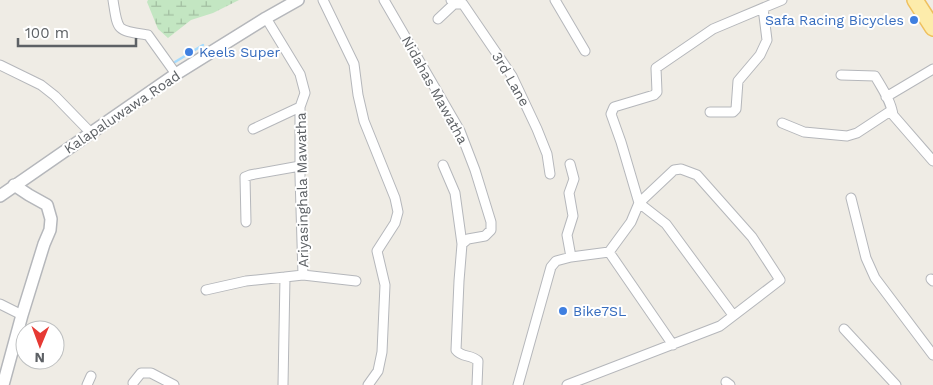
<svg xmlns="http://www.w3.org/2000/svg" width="933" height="385" viewBox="0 0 933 385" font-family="'Work Sans',sans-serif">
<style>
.wetland{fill:url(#wetland-marsh)}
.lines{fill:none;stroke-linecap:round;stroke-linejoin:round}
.stream{stroke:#a6dbfd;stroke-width:2.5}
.minor-casing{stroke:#b5b7bb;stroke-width:11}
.tertiary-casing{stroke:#b5b7bb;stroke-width:14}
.primary-casing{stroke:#efc05e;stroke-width:18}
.minor{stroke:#fff;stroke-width:9}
.tertiary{stroke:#fff;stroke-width:11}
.primary{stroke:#fdecab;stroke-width:15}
.shop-dot{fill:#3f7fe0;stroke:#fff;stroke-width:2}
.labels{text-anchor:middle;stroke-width:4;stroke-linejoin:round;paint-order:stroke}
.shop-label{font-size:14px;fill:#366cbe;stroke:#fff;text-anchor:start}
.street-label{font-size:14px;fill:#5d6165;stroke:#fff}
</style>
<defs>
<pattern id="wetland-marsh" width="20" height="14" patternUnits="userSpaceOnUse" patternTransform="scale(1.25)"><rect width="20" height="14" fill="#c3e6c2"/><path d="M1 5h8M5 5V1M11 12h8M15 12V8" fill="none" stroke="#a2bea1"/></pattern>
</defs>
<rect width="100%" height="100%" fill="#efece5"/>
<path class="wetland" d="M148,0H239L213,13L191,20L168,38L158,29L147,2Z"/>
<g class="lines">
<path class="stream" d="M175,62L203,45"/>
<defs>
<path id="minor" d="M113,0C118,32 116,30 148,35L176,74
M323,0L354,64L358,95L364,121L395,198L398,212L395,223L377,251L385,285L382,352L378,371L368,385
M384,0L460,131L475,170L491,222V230L485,236L468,239L462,244L459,281L456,350C462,358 471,354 478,361L477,385
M451,0L454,4H463L512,76L537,129L547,154L550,174
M555,0L585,51
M266,18L300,74L305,93L300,107V176L303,275L285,277L283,385
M438,19L454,4
M0,65L41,85L55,96L91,133
M841,75L875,76C882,88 891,101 893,115L933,161
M886,97L933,69
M710,112H733L736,109L738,81L760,55L767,40L763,8
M782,123L804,132L847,136L857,133L892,110
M253,129L300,107
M570,164L574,179L569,193L573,216L567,235L571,257
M443,165L455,193L462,244
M851,198L866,258L875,278L933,355
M639,203L666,224L733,315
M246,222L245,177L250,175L300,166
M609,252L673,345
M303,275L356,281
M931,279L933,281
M206,290L246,281L285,277
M0,304L22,315
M844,329L896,385
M726,382L730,385
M133,383L141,373H151L174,385
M87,385L91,376
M518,385L551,267L556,261L571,257L609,252L631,222L639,203L621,142L611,114L614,107L654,95L657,92L656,68L713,29L782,0
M567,385L720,326L780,280L752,237L697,175L681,169L674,170L639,203"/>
<path id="tertiary" d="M0,196L176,74L266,18L298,0
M3,385L22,315L44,244L50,230L51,219L47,205L29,195L14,185"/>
<path id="primary" d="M915,0L933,28"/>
</defs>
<use href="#minor" class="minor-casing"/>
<use href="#tertiary" class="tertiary-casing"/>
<use href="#primary" class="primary-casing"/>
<use href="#minor" class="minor"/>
<use href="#tertiary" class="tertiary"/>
<use href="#primary" class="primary"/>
</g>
<g class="shop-dot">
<circle cx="914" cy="20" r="5"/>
<circle cx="189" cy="52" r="5"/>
<circle cx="563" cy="311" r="5"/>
</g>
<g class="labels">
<g class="shop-label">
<text x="904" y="25" text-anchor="end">Safa Racing Bicycles</text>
<text x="199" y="57">Keels Super</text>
<text x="573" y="316">Bike7SL</text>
</g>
<g class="street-label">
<text transform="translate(511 79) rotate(60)" y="5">3rd Lane</text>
<text transform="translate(435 90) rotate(61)" y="5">Nidahas Mawatha</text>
<text transform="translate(122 112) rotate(-34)" y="5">Kalapaluwawa Road</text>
<text transform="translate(302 190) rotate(-91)" y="5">Ariyasinghala Mawatha</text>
</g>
</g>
<g transform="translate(40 345) rotate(181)"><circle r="24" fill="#ffffff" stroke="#bec0c1"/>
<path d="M0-4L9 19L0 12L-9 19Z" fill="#e63933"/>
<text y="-8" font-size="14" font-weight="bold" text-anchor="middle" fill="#5d6165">N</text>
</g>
<path d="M18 38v8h118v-8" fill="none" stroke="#5d6165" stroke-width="2.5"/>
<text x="25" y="38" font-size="15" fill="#5d6165" stroke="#ffffff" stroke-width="4" paint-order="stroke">100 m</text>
</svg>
